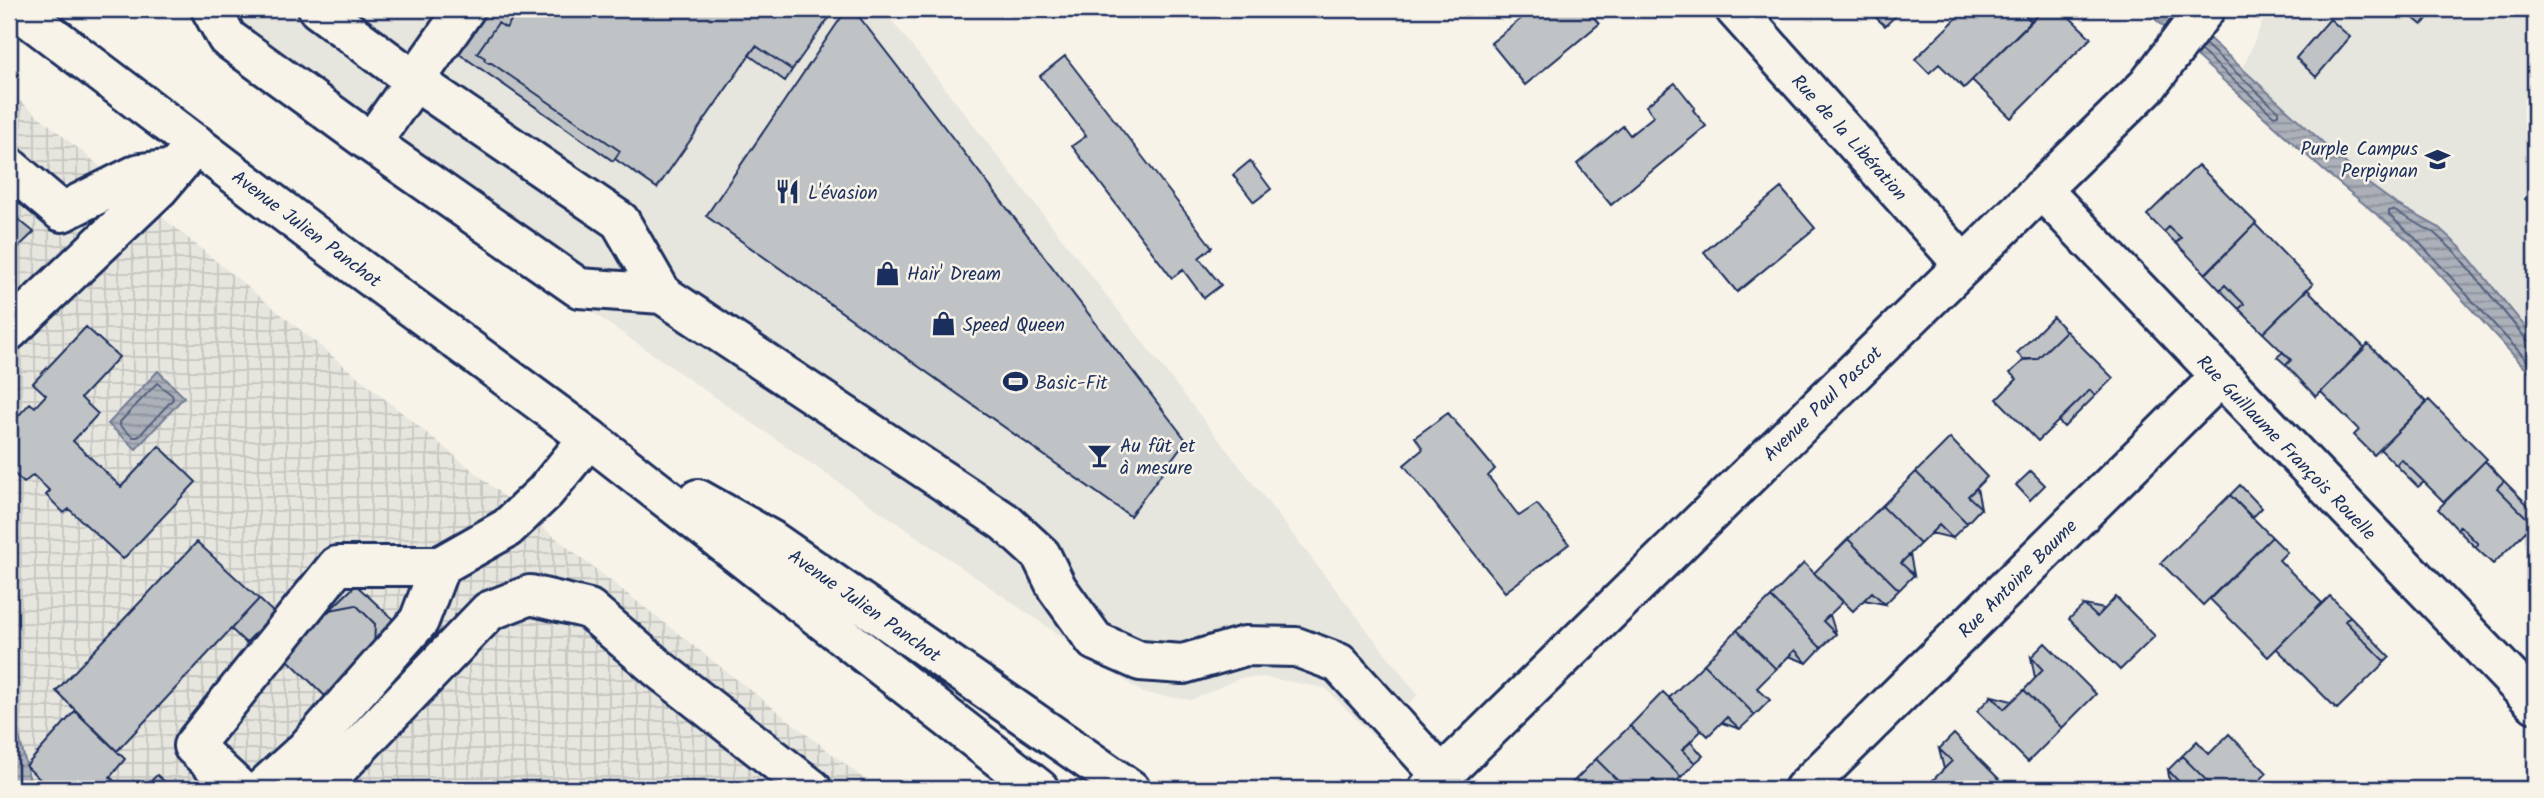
<svg xmlns="http://www.w3.org/2000/svg" width="2544" height="798" viewBox="0 0 2544 798" font-family="Kalam,sans-serif">
<style>
.built{fill:#e6e5de}
.industrial{fill:url(#industrial-grid)}
.water{fill:url(#water-rules);stroke:#727c95;stroke-width:2}
.lines{fill:none;stroke-linecap:round;stroke-linejoin:round}
.shore{stroke:#556382;stroke-width:2}
.building{fill:#c0c3c5;stroke:#1b2f5e;stroke-width:2}
.minor-casing{stroke:#1b2f5e;stroke-width:44}
.major-casing{stroke:#1b2f5e;stroke-width:44}
.minor{stroke:#f7f3e8;stroke-width:38}
.major{stroke:#f7f3e8;stroke-width:38}
.labels{text-anchor:middle;stroke-width:5;stroke-linejoin:round;paint-order:stroke}
.street-label{font-size:19px;fill:#1b2f5e;stroke:#f7f3e8}
.poi-label{font-size:19px;fill:#1b2f5e;stroke:#f7f3e8;text-anchor:start}
</style>
<defs>
<pattern id="industrial-grid" width="8" height="8" patternUnits="userSpaceOnUse" patternTransform="scale(1.75)"><rect width="8" height="8" fill="#e6e5de"/><path d="M0 4h8M4 0v8" fill="none" stroke="#c5c5c1"/></pattern>
<pattern id="water-rules" width="6" height="5" patternUnits="userSpaceOnUse" patternTransform="scale(1.75)"><rect width="6" height="5" fill="#acb0b9"/><path d="M0 2.5h6" fill="none" stroke="#8b909a"/></pattern>
</defs>
<rect width="100%" height="100%" fill="#f7f3e8"/>
<filter id="ink" filterUnits="userSpaceOnUse"><feTurbulence type="fractalNoise" baseFrequency=".0143" numOctaves="2"/><feDisplacementMap in="SourceGraphic" scale="14" xChannelSelector="R" yChannelSelector="G"/><feConvolveMatrix kernelMatrix="1 2 1 2 8 2 1 2 1" color-interpolation-filters="sRGB"/></filter>
<g filter="url(#ink)">
<path class="built" d="M193,9H883L1418,695L1374,737L1325,688L1264,677L1240,678L1191,700L1143,693L236,66L196,24Z
M2268,9H2535V339L2461,248L2438,227L2396,204L2366,182L2243,68Z"/>
<path class="industrial" d="M9,92L543,528L877,789H32L9,696Z"/>
<path class="water" d="M2144,9H2177L2366,182L2396,204L2438,227L2461,248L2535,339V379L2410,242L2323,170Z
M158,371L184,397L136,449L108,424Z
M9,696L32,789H9Z"/>
<g class="lines">
<path class="shore" d="M2200,50L2274,116L2278,115V111L2205,44
M2535,343L2527,340L2455,252L2434,233L2393,210L2389,211V215L2415,238L2535,369
M157,383L172,395L173,399L138,437H133L120,426V422Z"/>
</g>
<path class="building" d="M488,9H519L506,28L498,23L477,53L485,58L484,60L489,63L490,62L620,151L613,161L458,53Z
M519,9H835L792,70L756,46L657,188L615,159L620,151L490,62L489,63L484,60L485,58L477,53L498,23L506,28Z
M847,9H853L1186,440L1130,516L706,216Z
M1533,9H1587L1599,24L1525,85L1491,43Z
M1879,9H1903L1885,26L1873,15Z
M1966,9H2019L2031,21L1964,88L1939,64L1929,73L1915,59Z
M2019,9H2034L2039,13L2031,21Z
M2044,9H2061L2091,38L2011,118L1972,80Z
M2402,9H2435L2422,25Z
M2330,19L2350,37L2316,77L2296,58Z
M756,46L792,70L785,81L749,55Z
M1065,56L1212,247L1199,258L1221,285L1204,298L1183,270L1172,278L1072,146L1086,136L1040,76Z
M1675,83L1695,108L1693,110L1706,126L1611,205L1577,164L1623,126L1630,135L1654,116L1646,106Z
M1250,161L1271,189L1254,202L1233,175Z
M2198,165L2256,223L2206,274L2176,243L2181,238L2169,227L2164,232L2147,215Z
M1781,188L1815,228L1737,292L1704,252Z
M2535,188V208L2525,199Z
M9,212L34,232L9,256Z
M2255,224L2313,284L2263,333L2239,309L2244,304L2225,285L2220,290L2205,274Z
M2169,227L2181,238L2176,243L2164,232Z
M2225,285L2244,304L2239,309L2220,290Z
M2307,289L2365,348L2316,397L2286,365L2291,360L2263,333Z
M2053,317L2066,331L2037,359L2024,360L2017,353Z
M86,327L119,357L81,398L98,414L73,441L121,487L159,446L196,482L123,559L69,509L64,513L46,495L50,491L33,475L24,483L9,469V426L30,403L35,407L46,395L33,383Z
M2066,331L2113,378L2095,396L2090,390L2038,441L1997,399L2017,379L2010,373L2025,359H2037Z
M2368,344L2427,403L2374,455L2354,435L2359,430L2321,392Z
M2283,352L2291,360L2286,365L2277,357Z
M2090,390L2095,396L2064,427L2058,421Z
M2429,400L2487,459L2444,502L2401,459L2396,465L2380,449Z
M1448,413L1495,469L1488,476L1519,516L1537,504L1569,544L1505,592L1404,465L1423,449L1415,437Z
M1950,438L1987,477L1968,496L1981,508L1967,523L1916,472Z
M2401,459L2424,482L2418,487L2396,465Z
M2485,461L2504,481L2497,488L2533,524L2493,564L2475,547L2478,544L2460,526L2457,529L2438,509Z
M2031,471L2045,485L2030,500L2016,485Z
M1916,472L1967,523L1952,538L1939,525L1920,544L1882,506Z
M2504,481L2535,512L2533,524L2497,488Z
M2240,485L2262,508L2252,518L2230,495Z
M1977,488L1981,508L1968,496Z
M2230,495L2272,537L2203,605L2161,563Z
M1882,506L1920,544L1901,563L1914,575L1899,590L1848,539Z
M1939,525L1952,538L1931,533Z
M2460,526L2478,544L2475,547L2457,529Z
M2272,537L2287,552L2279,560L2322,603L2268,657L2210,599Z
M1848,539L1899,590L1885,604L1872,592L1853,611L1814,573Z
M197,542L259,599L117,751L56,691Z
M1910,554L1914,575L1901,563Z
M1804,563L1843,602L1823,621L1836,634L1821,648L1771,597Z
M356,585L397,623L374,649L375,624L356,605L330,610Z
M1872,592L1885,604L1864,600Z
M2330,596L2350,616L2345,621L2385,662L2337,709L2276,648Z
M1771,597L1821,648L1807,663L1795,650L1776,669L1737,630Z
M2116,597L2155,636L2120,670L2069,619L2084,605L2097,617Z
M259,599L274,613L246,643L231,629Z
M356,605L375,624L374,649L326,697L285,657L330,610Z
M2084,605L2104,609L2097,617Z
M1830,615L1836,634L1823,621Z
M2350,616L2390,657L2385,662L2345,621Z
M1737,630L1776,669L1757,688L1770,700L1755,715L1704,664Z
M2045,643L2096,694L2062,728L2024,690L2043,670L2031,657Z
M1795,650L1807,663L1789,656Z
M2031,657L2043,670L2035,678Z
M1704,664L1755,715L1740,729L1727,717L1708,736L1669,698Z
M2024,690L2062,728L2028,762L1977,711L1992,696L2004,709Z
M1663,692L1702,730L1682,750L1695,763L1681,777L1630,726Z
M1992,696L2012,701L2004,709Z
M75,711L125,759L110,777L123,789H50L26,766Z
M1727,717L1740,729L1722,723Z
M1630,726L1681,777L1668,789H1664L1653,779L1643,789H1626L1596,759Z
M1954,734L2005,785L2000,789H1939L1931,782L1952,761L1939,749Z
M2229,734L2267,773L2251,789H2215L2182,756L2197,741L2209,754Z
M1691,742L1703,756L1695,763L1682,750Z
M1939,749L1952,761L1944,769Z
M2182,756L2215,789H2173L2180,783L2168,770Z
M1596,759L1626,789H1566Z
M2168,770L2180,783L2173,789H2171Z
M157,775L173,789H143Z
M1653,779L1664,789L1645,787Z"/>
<g class="lines">
<defs>
<path id="minor" d="M211,9L227,38L371,143L465,9
M318,9L415,81L620,221L662,294
M1735,9L1964,265
M371,143L579,288L662,294L1005,522L1041,555L1057,588L1095,641L1140,661L1183,664L1245,646L1296,647L1339,663L1441,775
M9,167L62,212L140,173L174,169
M2041,189L2535,703
M9,331L159,188L196,144
M239,789L193,746L337,566H440L507,528L545,492L589,438
M262,789L305,750L419,621L440,566
M318,789L489,611L530,595L589,609L660,670L812,789
M1428,789L2148,85L2205,9
M1804,789L2220,377"/>
<path id="major" d="M17,9L329,246L589,438L1039,789
M698,499L771,540L1130,789"/>
</defs>
<use href="#minor" class="minor-casing"/>
<use href="#major" class="major-casing"/>
<use href="#minor" class="minor"/>
<use href="#major" class="major"/>
</g>
</g>
<defs>
<symbol id="university-bare" viewBox="-9 -9 18 18"><path d="M0-5L7-2L0 1L-7-2ZM-4 1L0 2.5L4 1V4Q0 6-4 4Z" fill="#1b2f5e" stroke="#f7f3e8" stroke-width="2.5" paint-order="stroke"/></symbol>
<symbol id="restaurant-bare" viewBox="-9 -9 18 18"><path d="M-5-6h1v4h1v-4h1v4h1v-4h1v5L-1.5 .5V6h-2V.5L-5-1ZM5-6V6H3V1.5H1.5Q1.5-4 5-6Z" fill="#1b2f5e" stroke="#f7f3e8" stroke-width="2.5" paint-order="stroke"/></symbol>
<symbol id="shop-bare" viewBox="-9 -9 18 18"><path d="M-5-2.5h2.3a2.7 3.5 0 0 1 5.4 0H5L5.5 6h-11ZM-1.5-2.5h3a1.5 2.3 0 0 0-3 0Z" fill="#1b2f5e" stroke="#f7f3e8" stroke-width="2.5" paint-order="stroke"/></symbol>
<symbol id="stadium-bare" viewBox="-9 -9 18 18"><path d="M0-5a6.5 5 0 1 0 0 10a6.5 5 0 1 0 0-10ZM-3.5-1.8h7v3.6h-7Z" fill="#1b2f5e" stroke="#f7f3e8" stroke-width="2.5" paint-order="stroke"/></symbol>
<symbol id="bar-bare" viewBox="-9 -9 18 18"><path d="M-6-5H6L.8 .8V4.5H3.5V6h-7V4.5H-.8V.8Z" fill="#1b2f5e" stroke="#f7f3e8" stroke-width="2.5" paint-order="stroke"/></symbol>
</defs>
<g fill-rule="evenodd">
<use href="#university-bare" x="2420" y="142" width="35" height="35"/>
<use href="#restaurant-bare" x="770" y="174" width="35" height="35"/>
<use href="#shop-bare" x="870" y="256" width="35" height="35"/>
<use href="#shop-bare" x="926" y="306" width="35" height="35"/>
<use href="#stadium-bare" x="998" y="364" width="35" height="35"/>
<use href="#bar-bare" x="1082" y="438" width="35" height="35"/>
</g>
<g class="labels">
<g class="street-label">
<text transform="translate(1850 137) rotate(48)" y="7">Rue de la Libération</text>
<text transform="translate(307 228) rotate(37)" y="7">Avenue Julien Panchot</text>
<text transform="translate(1822 403) rotate(-44)" y="7">Avenue Paul Pascot</text>
<text transform="translate(2287 447) rotate(46)" y="7">Rue Guillaume François Rouelle</text>
<text transform="translate(2017 578) rotate(-45)" y="7">Rue Antoine Baume</text>
<text transform="translate(865 605) rotate(35)" y="7">Avenue Julien Panchot</text>
</g>
<g class="poi-label">
<text x="2418" y="155" text-anchor="end">Purple Campus<tspan x="2418" dy="22">Perpignan</tspan></text>
<text x="808" y="199">L'évasion</text>
<text x="907" y="280">Hair' Dream</text>
<text x="963" y="331">Speed Queen</text>
<text x="1035" y="389">Basic-Fit</text>
<text x="1120" y="452">Au fût et<tspan x="1120" dy="22">à mesure</tspan></text>
</g>
</g>
<rect width="2544" height="798" fill="none" stroke="#f7f3e8" stroke-width="35"/>
<rect x="18" y="18" width="2509" height="763" fill="none" stroke="#1b2f5e" stroke-width="2.5" filter="url(#ink)"/>
</svg>
